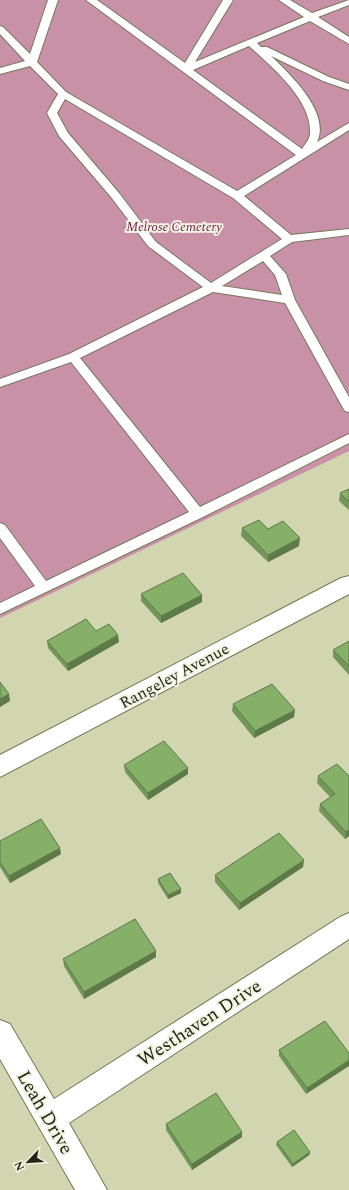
<svg xmlns="http://www.w3.org/2000/svg" width="349" height="1190" viewBox="0 0 349 1190" font-family="Spectral,serif">
<style>
.green{fill:#c891a8}
.lines{fill:none;stroke-linecap:round;stroke-linejoin:round}
.service-casing{stroke:#757856;stroke-width:2}
.minor-casing{stroke:#757856;stroke-width:2}
.service{fill:#fff;fill-rule:evenodd}
.minor{fill:#fff;fill-rule:evenodd}
.wall{fill:#739659}
.shaded-wall{fill:#5e7a49}
.building{fill:#86af68;stroke:#5e7a49}
.labels{text-anchor:middle;stroke-width:4;stroke-linejoin:round;paint-order:stroke}
.far-park-label{font-size:13px;font-style:italic;fill:#75174a;stroke:#f2f4e2}
.street-label{font-size:16px;fill:#242517;stroke:#f2f4e2}
.near-street-label{font-size:19px;fill:#242517;stroke:#f2f4e2}
</style>
<rect width="100%" height="100%" fill="#d1d5b0"/>
<path class="green" d="M0,0H349V451L0,618Z"/>
<g class="lines">
<defs>
<path id="service" d="M48,0H58L37,62L66,92L237,191L296,155L86,0H97L185,63L223,0H233L195,62L304,17L279,0H290L312,13L349,0V5L318,17L349,37V44L310,21L257,43L261,47H267L329,77L349,84V90L323,81L271,56C290,74 331,113 317,142L349,123V130L244,196L291,235L349,229V235L292,242L270,256L286,274L295,300L349,397V412L345,411L343,408L285,303L213,292L80,358L200,507L349,434V443L203,517L0,614V603L35,586L0,538V523L5,525L46,581L189,512L71,362L0,387V379L69,354L203,287L148,246L111,197L59,136L47,113L58,94L30,66L0,74V68L25,61L0,34V26L3,27L30,54ZM249,46C271,66 312,100 310,133C310,139 305,144 302,149L193,70ZM65,99L233,198L282,239L211,283L156,242L119,193L68,133L57,113ZM263,261L275,275L282,295L222,286Z"/>
<path id="minor" d="M349,576V594L0,777V755L341,578Z
M349,913V939L69,1123L107,1190H75L0,1059V1020L10,1024L54,1099L340,917Z"/>
</defs>
<use href="#service" class="service-casing"/>
<use href="#minor" class="minor-casing"/>
<use href="#service" class="service"/>
<use href="#minor" class="minor"/>
</g>
<path class="wall" d="M349,489V510L339,501L340,493Z
M242,528L268,529L299,546L268,562L241,536Z
M141,594L202,595V602L161,623L141,601Z
M47,641L119,642L68,671L48,648Z
M349,641V675L333,657V650Z
M233,704L294,717L254,738L232,711Z
M124,765L188,774L148,800L125,772Z
M318,776H349V836L345,839L319,811L320,804L330,797L317,783Z
M0,841L61,854L10,883L0,867Z
M303,867L239,910L215,882V875Z
M158,879L181,889V893L168,899L158,883Z
M156,951V957L84,999L64,966L63,959Z
M325,1021L306,1094L279,1056V1050Z
M166,1124L242,1137L192,1170L166,1130Z
M277,1142L310,1152L309,1155L292,1167L276,1145Z"/>
<path class="shaded-wall" d="M300,538L299,546L268,562V555Z
M202,595V602L161,623V616Z
M118,635L119,642L68,671L67,664Z
M9,694L10,701L0,707V699Z
M295,710L294,717L254,738L255,731Z
M188,768V774L148,800V793Z
M349,830V836L345,839L346,832Z
M60,848L61,854L10,883L9,876Z
M304,860L303,867L239,910L240,903Z
M181,889V893L168,899V895Z
M156,951V957L84,999V992Z
M349,1060V1066L306,1094L307,1088Z
M242,1132V1137L192,1170V1164Z
M310,1152L309,1155L292,1167L293,1164Z"/>
<path class="building" d="M349,489V502L340,493Z
M259,520L268,529L283,521L300,538L268,555L242,528Z
M183,573L202,595L161,616L141,594Z
M86,619L96,631L109,624L118,635L67,664L47,641Z
M349,641V666L333,650Z
M0,682L9,694L0,699Z
M272,684L295,710L255,731L233,704Z
M164,741L188,768L148,793L124,765Z
M337,764L349,776V830L346,832L320,804L335,794L318,776Z
M41,819L60,848L9,876L0,862V841Z
M279,833L304,860L240,903L215,875Z
M170,873L181,889L168,895L158,879Z
M135,919L156,951L84,992L63,959Z
M325,1021L349,1053V1060L307,1088L279,1050Z
M216,1093L242,1132L192,1164L166,1124Z
M294,1130L310,1152L293,1164L277,1142Z"/>
<g class="labels">
<g class="far-park-label">
<text x="174" y="231">Melrose Cemetery</text>
</g>
<g class="street-label">
<text transform="translate(174 675) rotate(-28)" y="6">Rangeley Avenue</text>
</g>
<g class="near-street-label">
<text transform="translate(199 1022) rotate(-33)" y="7">Westhaven Drive</text>
<text transform="translate(46 1112) rotate(60)" y="7">Leah Drive</text>
</g>
</g>
<g transform="translate(28 1162) rotate(245)" stroke="#f2f4e2" stroke-width="3" paint-order="stroke">
<path d="M0-3L7 15L0 10L-7 15Z" fill="#242517"/>
<text y="-6" font-size="11" font-weight="bold" text-anchor="middle" fill="#242517">N</text>
</g>
</svg>
